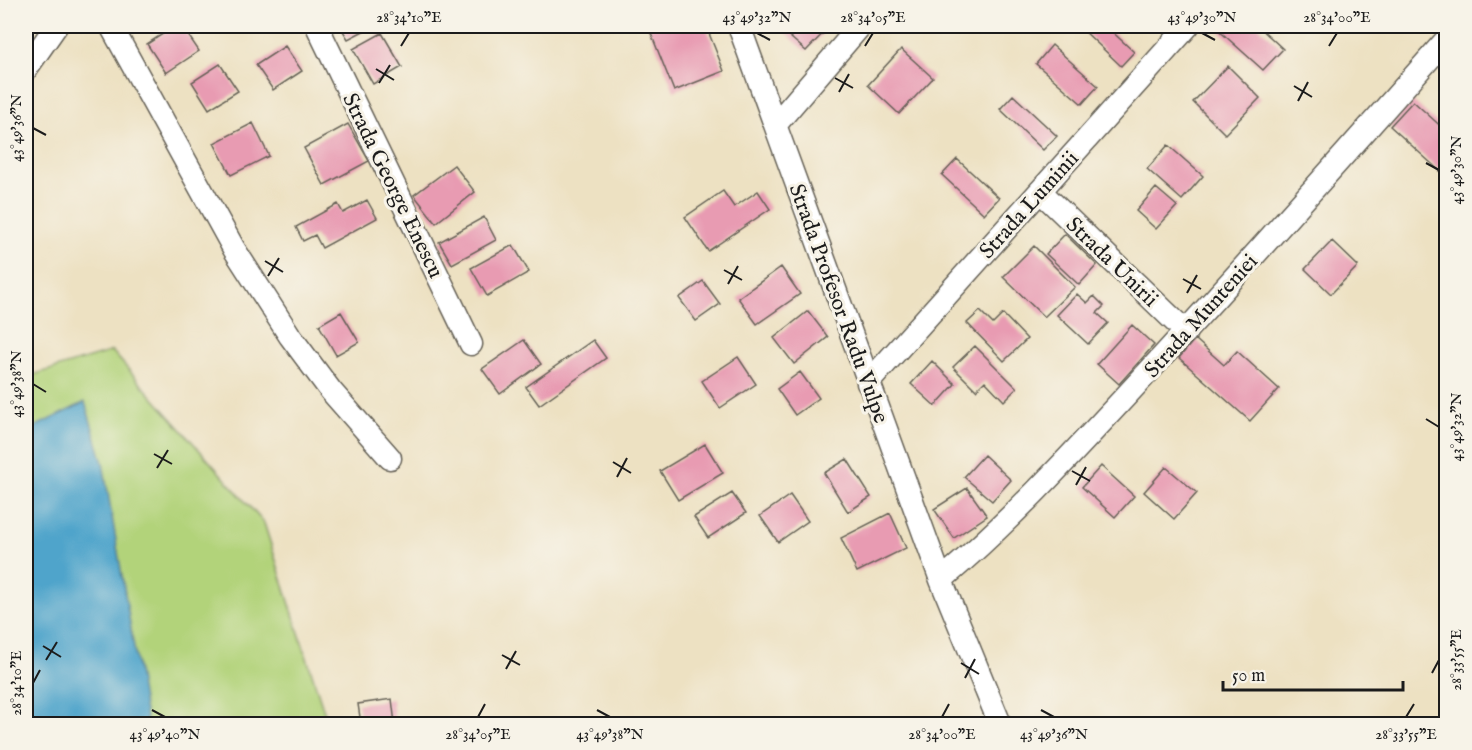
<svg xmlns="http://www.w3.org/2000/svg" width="1472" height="750" viewBox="0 0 1472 750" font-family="'IM FELL English',serif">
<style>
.green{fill:#b2d37a;stroke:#67784b;stroke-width:1.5}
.water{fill:#4fa4cb;stroke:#366074;stroke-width:1.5}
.building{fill:#e89bb2}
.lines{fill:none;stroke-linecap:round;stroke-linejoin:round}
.minor-casing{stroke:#656156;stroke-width:25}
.minor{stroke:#fff;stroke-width:22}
.ticks{fill:none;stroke:#1c1c1c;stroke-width:2}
.labels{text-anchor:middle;stroke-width:6;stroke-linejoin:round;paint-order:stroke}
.street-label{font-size:22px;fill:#1c1c1c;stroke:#f7f3e8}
.neatline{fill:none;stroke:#1c1c1c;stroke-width:2}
.ticks-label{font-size:15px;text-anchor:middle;fill:#1c1c1c}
</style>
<rect width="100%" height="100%" fill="#f7f3e8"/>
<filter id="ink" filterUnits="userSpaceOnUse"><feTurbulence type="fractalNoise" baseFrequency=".0167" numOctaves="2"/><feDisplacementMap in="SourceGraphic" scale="12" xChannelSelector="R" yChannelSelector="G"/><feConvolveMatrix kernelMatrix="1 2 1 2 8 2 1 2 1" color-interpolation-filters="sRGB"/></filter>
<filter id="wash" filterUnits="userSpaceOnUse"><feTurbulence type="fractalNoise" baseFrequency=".008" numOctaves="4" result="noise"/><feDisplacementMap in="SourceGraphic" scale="24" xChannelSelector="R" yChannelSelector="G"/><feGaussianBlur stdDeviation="1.35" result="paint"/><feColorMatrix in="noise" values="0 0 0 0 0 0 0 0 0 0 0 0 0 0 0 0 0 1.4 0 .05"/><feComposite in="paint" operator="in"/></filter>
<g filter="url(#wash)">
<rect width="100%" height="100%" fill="#ede1c2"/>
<path class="green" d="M112,351L264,523L328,724H26V377Z"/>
<path class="water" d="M85,402L103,463L147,724H26V431Z"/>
<g id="blocks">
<path class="building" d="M175,26H182L199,51L166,73L147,44Z
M340,26H373L348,39Z
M648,26H706L724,71L674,91Z
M786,26H830L806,51L782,30Z
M933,26H945L939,31Z
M1079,26H1106L1134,52L1121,66Z
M1214,26H1258L1283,49L1263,70Z
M382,33L402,67L373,84L353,49Z
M1052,45L1098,86L1082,104L1036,64Z
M285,46L302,71L273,90L256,65Z
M901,49L933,78L899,114L868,85Z
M220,64L238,91L209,109L192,82Z
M1228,66L1260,98L1225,134L1193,102Z
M1013,95L1057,136L1043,150L1000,109Z
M1413,101L1446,131V168L1442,173L1390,126Z
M253,123L269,156L231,175L214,143Z
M348,124L369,161L324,185L304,148Z
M1168,145L1203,176L1182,200L1147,169Z
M957,159L999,198L984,214L942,175Z
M454,165L475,192L436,223L414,195Z
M1156,188L1177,206L1156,229L1136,211Z
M723,191L734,207L758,191L770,209L708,251L685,217Z
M367,200L377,218L322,248L315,235L303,241L296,227L338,204L343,213Z
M484,217L496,240L452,264L439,242Z
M1065,234L1097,265L1079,285L1046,254Z
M1332,241L1358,266L1331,294L1305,269Z
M513,245L529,272L487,296L471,268Z
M1034,246L1075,287L1044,317L1003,277Z
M781,267L800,294L757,324L738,298Z
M703,281L720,304L696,321L679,298Z
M1077,294L1087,303L1094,296L1104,306L1097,313L1108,323L1088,344L1057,315Z
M808,311L828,337L794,364L774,338Z
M980,311L993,324L1003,314L1027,339L1004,361L967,323Z
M341,312L359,342L336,355L319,325Z
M1132,325L1154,345L1119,384L1097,364Z
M1195,339L1224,365L1237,351L1279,389L1250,421L1179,358Z
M524,340L541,364L500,394L482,369Z
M593,340L606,358L539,405L526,387Z
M975,346L1017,388L1004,401L985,381L976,390L953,367Z
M738,357L756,384L720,408L702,381Z
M932,361L955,384L935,406L911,384Z
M800,372L819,398L795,415L777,389Z
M705,444L723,473L678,500L660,471Z
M984,455L1011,480L992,501L964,477Z
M847,459L871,497L848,512L824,473Z
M1101,466L1134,496L1115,517L1082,487Z
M1166,467L1197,493L1174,519L1144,492Z
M967,488L987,516L954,538L934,509Z
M732,493L746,513L708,538L694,517Z
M790,495L808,521L778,542L760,516Z
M890,513L906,548L857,572L841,538Z
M392,699L395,724H361L358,704Z"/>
</g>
</g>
<g filter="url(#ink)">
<use href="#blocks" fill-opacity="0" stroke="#656156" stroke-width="1.5"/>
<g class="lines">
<defs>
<path id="minor" d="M111,26L234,249L290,336L331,391L390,458
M317,26L471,344
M739,26L941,580L1000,724
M26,69L56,26
M776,124L860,26
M1040,191L1186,332
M868,383L1188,26
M941,580C1012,520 1074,452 1137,384C1242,271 1344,155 1446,40"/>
</defs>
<use href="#minor" class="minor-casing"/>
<use href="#minor" class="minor"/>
</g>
</g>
<path class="ticks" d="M757,33L770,40M1202,33L1215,40M401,46L409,33M865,46L873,33M1329,46L1337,33M376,69L394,80M835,78L853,88M379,83L390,65M1294,86L1312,97M839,92L849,74M1298,101L1308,82M33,128L46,135M1426,163L1439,170M265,261L283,272M724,270L742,280M268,276L279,258M1183,279L1201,289M728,284L738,266M1187,293L1197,275M33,384L46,392M1426,419L1439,427M154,454L172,464M613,462L631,473M157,468L168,450M1072,471L1090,481M617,477L627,458M1076,485L1086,467M43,646L61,657M502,655L520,665M46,660L57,642M961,663L979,674M506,669L516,651M1432,673L1439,660M965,678L975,659M33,683L40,670M152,710L165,717M597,710L610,717M1041,710L1054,717M478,717L485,704M942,717L949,704M1406,717L1414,704"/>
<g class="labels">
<g class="street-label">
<text transform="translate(394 185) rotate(64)" y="8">Strada George Enescu</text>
<text transform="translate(1028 204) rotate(-48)" y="8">Strada Luminii</text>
<text transform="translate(1113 261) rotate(44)" y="8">Strada Unirii</text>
<text transform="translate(840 303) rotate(70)" y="8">Strada Profesor Radu Vulpe</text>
<text transform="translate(1200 315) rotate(-48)" y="8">Strada Munteniei</text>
</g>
</g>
<rect width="1472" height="750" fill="none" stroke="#f7f3e8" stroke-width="66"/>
<path d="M1223 681v9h180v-9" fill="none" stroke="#1c1c1c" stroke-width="3"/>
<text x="1232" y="681" font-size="18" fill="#1c1c1c" stroke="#f7f3e8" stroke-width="4.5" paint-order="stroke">50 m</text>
<rect x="33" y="33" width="1406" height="684" class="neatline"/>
<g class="ticks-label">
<text x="409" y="22">28°34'10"E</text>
<text x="757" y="22">43°49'32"N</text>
<text x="873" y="22">28°34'05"E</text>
<text x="1202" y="22">43°49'30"N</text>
<text x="1337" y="22">28°34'00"E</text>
<text transform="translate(16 128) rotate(-90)" y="5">43°49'36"N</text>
<text transform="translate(1456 170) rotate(-90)" y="5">43°49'30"N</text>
<text transform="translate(16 384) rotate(-90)" y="5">43°49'38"N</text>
<text transform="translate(1456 427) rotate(-90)" y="5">43°49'32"N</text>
<text transform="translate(1456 660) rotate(-90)" y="5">28°33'55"E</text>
<text transform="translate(16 683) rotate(-90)" y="5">28°34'10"E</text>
<text x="165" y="739">43°49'40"N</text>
<text x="478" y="739">28°34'05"E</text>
<text x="610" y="739">43°49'38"N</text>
<text x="942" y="739">28°34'00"E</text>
<text x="1054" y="739">43°49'36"N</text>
<text x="1406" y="739">28°33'55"E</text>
</g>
</svg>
